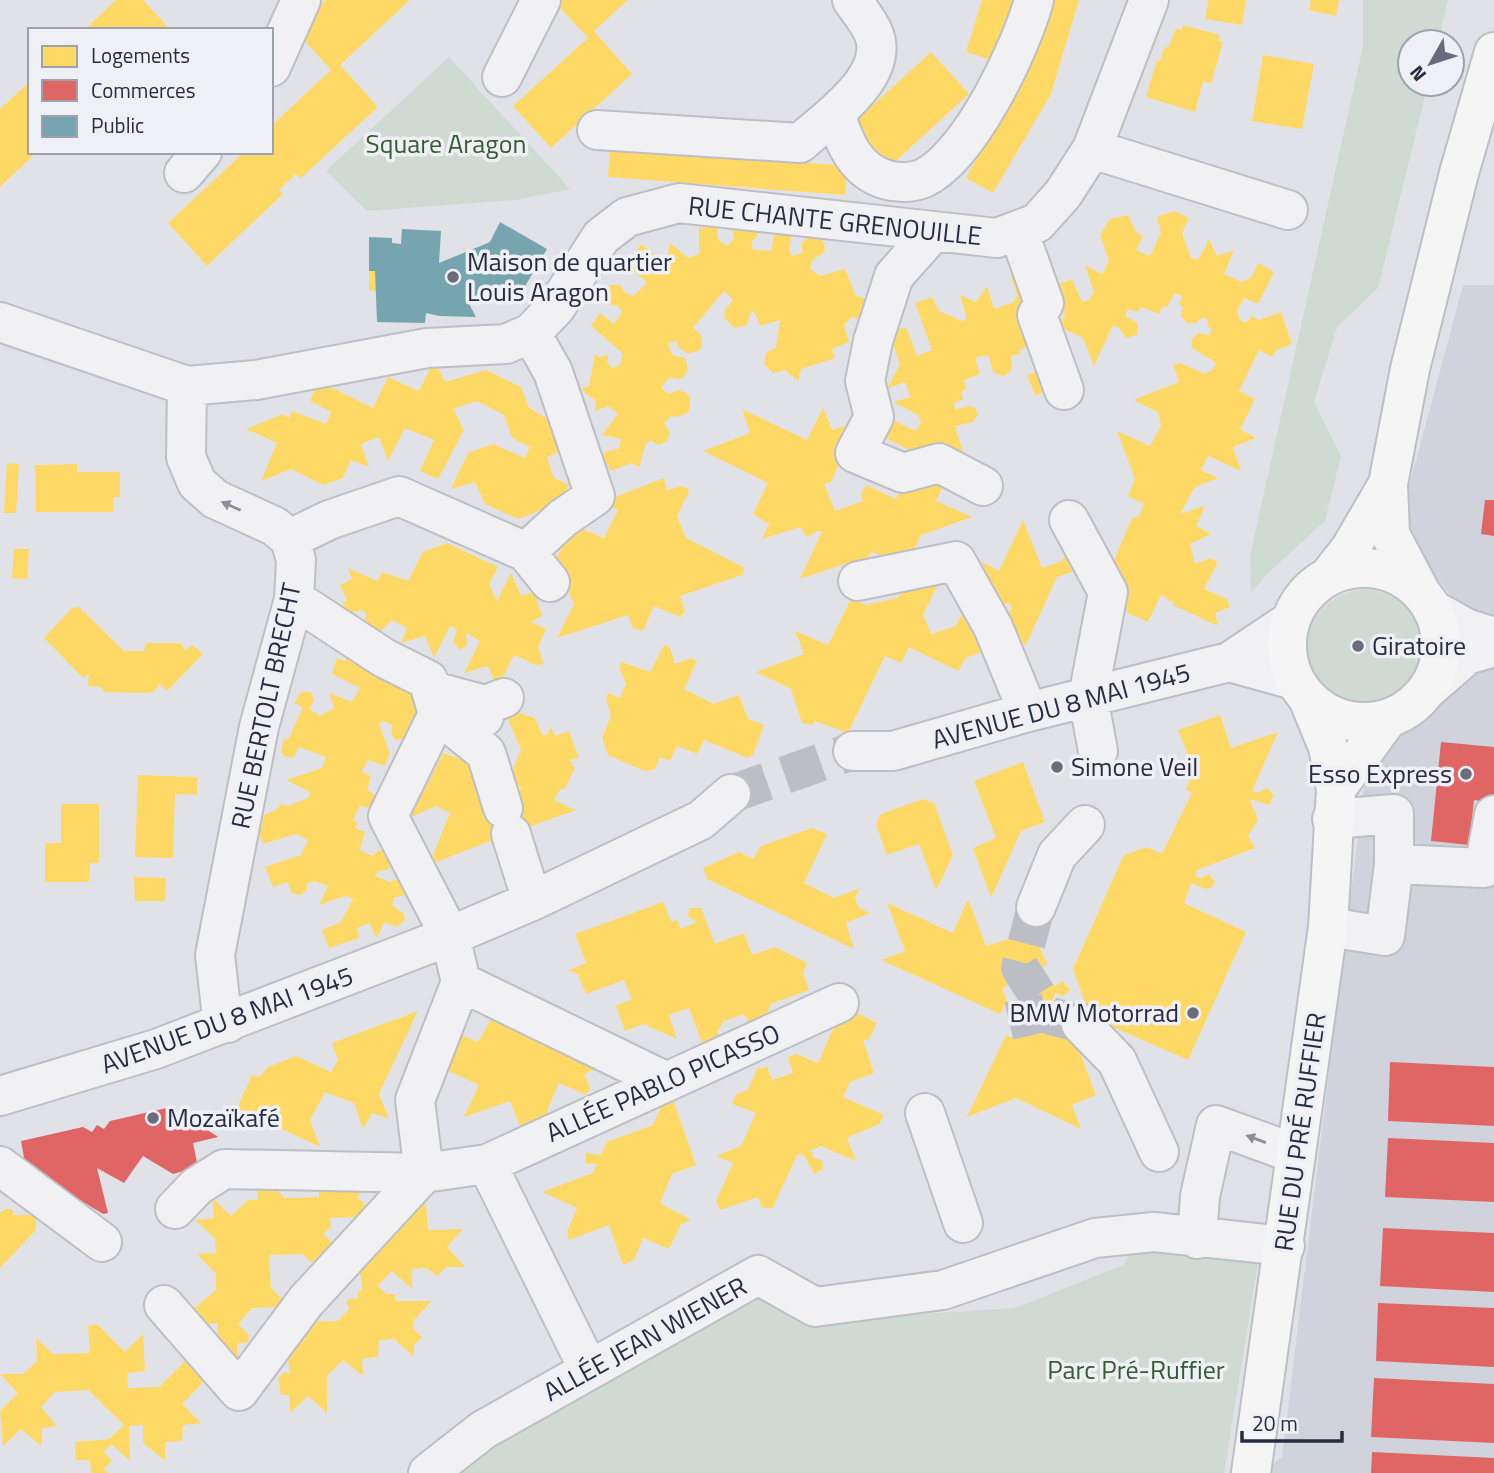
<svg xmlns="http://www.w3.org/2000/svg" width="1494" height="1473" viewBox="0 0 1494 1473" font-family="'Titillium Web',sans-serif">
<style>
.built{fill:#d1d3dc}
.green{fill:#cfdad2}
.homes{fill:#ffd966}
.shops{fill:#e06666}
.public{fill:#76a5af}
.lines{fill:none;stroke-linecap:round;stroke-linejoin:round}
.minor-tunnel{stroke:#bcbec6;stroke-width:38;stroke-dasharray:38 19;stroke-linecap:butt}
.minor-casing{stroke:#bebfc5;stroke-width:42}
.major-casing{stroke:#bdbfc5;stroke-width:42}
.minor{stroke:#f1f1f3;stroke-width:38}
.major{stroke:#f5f5f6;stroke-width:38}
.oneway{fill:#8c8e9a}
.poi-dot{fill:#686c7b;stroke:#eef0f6;stroke-width:2.5}
.labels{text-anchor:middle;stroke-width:7;stroke-linejoin:round;paint-order:stroke}
.park-label{font-size:26px;fill:#345d33;stroke:#eef0f6}
.street-label{font-size:26px;fill:#272c41;stroke:#eef0f6}
.poi-label{font-size:26px;fill:#272c41;stroke:#eef0f6;text-anchor:start}
</style>
<rect width="100%" height="100%" fill="#e1e2e7"/>
<path class="built" d="M1463,285H1494V1473H1261L1282,1457L1364,786L1378,758L1400,729L1456,684L1454,600L1421,558L1404,505Z"/>
<path class="green" d="M1363,0H1448L1438,42H1410V84H1428L1378,288L1337,327L1314,402L1341,456L1325,521L1267,574L1251,593L1250,556L1363,46Z
M449,57L570,189L515,200L367,211L326,171Z
M1307 648a58 58 0 1 1 116 0a58 58 0 1 1-116 0Z
M1153,1218L1263,1232L1224,1473H442L755,1286L811,1321L1015,1308L1123,1265Z"/>
<path class="homes" d="M116,0H143L171,30H84Z
M326,0H410L340,65L378,107L301,178L296,174L279,190L283,194L207,266L168,223L244,152L248,156L252,152H271V126L331,70L294,29Z
M553,0H628L594,31L632,74L551,148L513,106L588,38Z
M982,0H1013L994,61L966,52Z
M1047,0H1079L1051,94L993,193L966,178L1022,80Z
M1208,0H1246L1242,25L1205,19Z
M1311,0H1339L1336,16L1309,10Z
M1183,25L1220,35L1218,41L1223,42L1211,84L1203,81L1195,112L1146,97L1157,60L1160,61L1165,46L1168,48L1176,28L1182,30Z
M931,52L969,94L888,168L850,126Z
M1263,55L1314,64L1302,129L1252,121Z
M30,81V152H37L0,187V109Z
M610,147L848,166L845,195L608,177Z
M1174,211L1189,218L1182,233L1191,258L1198,260L1209,239L1217,256L1234,250L1224,274L1241,282L1251,278L1258,263L1274,272L1258,304L1244,298L1237,311L1240,320L1246,323L1252,316L1259,320L1281,312L1292,344L1276,350L1272,357L1259,350L1239,391L1255,399L1240,429L1256,438L1233,447L1241,471L1208,456L1201,470L1218,478L1195,487L1180,514L1205,506L1196,526L1211,534L1190,544L1195,564L1211,558L1218,562L1204,589L1227,599L1230,607L1215,613L1218,626L1173,605V600L1170,602L1163,595L1160,597L1148,622L1128,613L1112,565L1132,518L1139,516L1144,504L1128,496L1135,479L1117,431L1150,446L1161,426L1158,412L1133,400L1179,382L1173,365L1181,363L1205,374L1213,369L1216,363L1191,347L1192,339L1198,333L1209,335L1212,329L1207,325L1208,320L1203,317L1196,323H1187L1181,316L1183,307L1179,304L1182,296L1175,293L1167,307L1163,306L1159,314L1141,307L1138,312L1128,309L1125,316L1138,323L1137,335L1126,338L1119,328L1113,325L1094,366L1083,338L1051,323L1065,318L1056,285L1072,279L1082,302L1089,300L1094,292L1085,265L1102,274L1109,261L1100,235L1110,219L1128,215L1136,232L1143,236L1136,250L1150,256L1161,233L1157,217Z
M717,226L718,239L727,246L734,239L732,228H757V236L751,243L753,250L771,251L776,228L792,230L789,249L792,256L802,253V243L807,238L818,236L824,243L825,251L812,261L810,269L820,276L845,269L856,296L867,299L860,319L852,317L844,325L849,342L832,349L835,358L801,369L798,381L785,370L773,373L764,364L767,352L776,348L780,320L760,326L754,311L750,313L747,325L734,328L724,317L725,310L733,300L724,291L693,328L702,336V347L698,351L688,354L678,347L677,341L668,343L672,355L685,358L688,370L682,379L669,378L661,388L669,394L678,390L685,392L690,397L689,412L678,417L671,416L664,423L670,433L667,441L659,445L651,441L646,443L639,468L632,463L611,471L600,454L619,448L621,439L602,435L618,414L608,406L595,411L596,401L580,389L589,386L595,354L599,357L608,355L607,363L613,368L620,364L623,354L591,326L600,313L614,324L622,312L618,306L606,304L605,290L610,285H620L625,293L634,296L647,282L626,265L641,244L666,263L670,243L688,258L699,254V228Z
M1030,270L1035,352L1026,347L1020,350V354L1011,356L1012,370L1004,376L994,373L988,355L975,358L980,374L964,380L966,389L961,392L963,400L954,403L955,410L968,406L974,407L978,414L973,422L955,426L967,465L915,453L884,437L894,420L915,431L921,423L918,415L893,402L910,397L905,382L887,389L900,364L890,336L893,331L906,327L917,356L932,350L915,303L932,297L939,311L962,321L967,319L960,295L976,302L987,286L994,309L1014,302L1017,295L1011,277Z
M369,271H375L376,291L369,290Z
M434,360L445,382L486,370L521,387L529,408L560,426L554,441L570,448L547,457L554,478L569,485L561,502L518,519L485,504L475,482L451,489L468,453L493,444L525,458L530,447L512,438L504,415L477,401L453,409L464,430L438,479L420,471L434,440L405,428L388,461L379,437L361,444L369,467L351,460L343,478L323,485L291,469L261,481L277,443L246,429L283,414L289,418L292,411L326,424L331,412L310,401L318,381L373,408L388,377L419,391Z
M1043,369L1050,390L1035,395L1027,375Z
M823,408L832,430L857,422L831,482L824,483L835,511L863,501L861,495L866,485L896,499L903,486L948,477L936,501L972,517L921,535L905,569L874,552L869,554L868,561L856,566L850,562L800,579L822,532L818,531L807,537L800,527L762,539L769,524L753,514L768,483L703,451L750,433L742,409L807,440Z
M7,463L19,464L16,513H4Z
M77,464V472H120V497L113,498V512H36L35,465Z
M664,478L667,490L682,486L690,490L677,516L686,538L745,568L742,575L680,596L685,611L681,617L654,606L643,631L633,628L628,615L557,638L574,604L555,561L571,531L580,528L604,538L618,510L602,502Z
M1023,520L1042,568L1062,561L1067,550L1083,568L1057,577L1026,645L1002,634L1005,617L1012,608L1009,603L996,607L982,562L999,571Z
M447,543L498,567L489,584L497,601L511,573L521,596L534,592L542,616L531,622L546,629L538,647L544,664L535,665L514,655L497,689L488,666L464,673L480,641L466,633L467,646L460,650L453,642L457,630L450,626L434,658L425,636L401,643L407,628L392,620L379,633L360,631L367,614L361,610L348,615L343,603L347,600L340,585L352,579L348,568L377,581L382,572L408,581L423,552Z
M14,549H29L27,579L12,578Z
M941,579L923,614L931,634L956,626L962,613L979,621L990,649L966,658L958,671L909,647L901,663L885,656L848,733L815,721L812,725L802,723L791,689L756,672L804,654L795,631L828,645L851,599L866,605L897,598L902,592Z
M79,607L124,651H144L146,643H180L185,650L192,645L203,654L167,691L160,684L153,692L144,693L104,692L101,687L88,686L89,674L83,678L44,638L72,608Z
M664,645L670,648L675,664L691,658L697,661L684,689L714,704L739,695L748,719L764,725L753,755L748,758L704,740L697,754L677,746L670,761L660,757L655,769L645,771L608,755L602,738L611,716L606,699L608,693L620,698L626,684L619,667L622,662L650,672Z
M349,651L364,658L360,667L368,671L381,666L427,689L408,738L395,740L391,733L392,725L383,721L379,724L390,754L384,766L368,760L362,772L371,776L367,789L378,798L373,808L360,806L353,820L358,823L355,828L365,832L360,850L372,856L379,850L387,851L392,860L388,870L378,871L375,876L390,882L399,878L408,890L406,895L395,897L392,905L404,914L405,920L397,927L384,922L377,938L369,923L357,928L359,938L329,948L322,930L341,922L353,899L345,896L319,905L328,886L314,881L307,884V889L301,895L292,893L287,882L273,887L265,867L301,855L308,840L296,834L263,844L258,830L263,825L260,817L276,810L281,804L288,806L308,798L310,792L286,780L322,768L326,757L299,747L294,757H285L281,752L284,738L288,740L303,707L294,703L301,692H311L314,701L309,709L320,716L334,708L329,693L352,702L360,688L332,674L337,658L345,661Z
M503,707L535,718L542,735H547L551,727L555,736L569,731L579,758L569,760L575,768L565,789H560L554,800L576,810L500,837L502,847L495,850L490,841L429,865L450,813L436,806L411,817L419,800L405,792L428,784L443,753L459,758L466,744L515,803L521,787L507,784L521,750Z
M1220,715L1231,748L1278,732L1252,791L1257,793L1267,788L1274,795L1269,805L1250,799L1258,820L1248,836L1255,848L1197,870L1195,876L1201,878L1209,874L1215,882L1211,888L1205,889L1191,883L1184,903L1246,932L1188,1060L1090,1017L1073,969L1124,855L1147,847L1162,854L1192,793L1186,790L1194,769L1178,730Z
M1023,762L1045,822L1021,831L991,898L973,848L996,838L974,781Z
M138,775L197,777V795L175,794L173,858L135,857Z
M923,799L934,803L953,855L936,890L919,844L887,855L876,825L881,814Z
M61,804H99V863H90L89,882H45V843H61Z
M812,828L827,834L804,883L834,898L860,888L855,898L859,908L870,913L846,923L854,949L707,879L703,868L739,852L753,859L761,846Z
M134,877L166,878L165,901H135Z
M968,899L986,946L1009,939L1024,905L1047,965L1011,980L1013,984L1002,988L1007,1001L1000,1014L881,960L905,951L887,903L953,933Z
M663,902L671,922L677,920L681,929L697,922L688,916L689,908H701L715,944L744,933L752,955L775,947L807,963L803,973L809,990L771,1004L755,1039L744,1014L724,1021L717,1032L721,1040L707,1056L689,1008L669,1015L677,1039L643,1024L625,1031L616,1006L632,999L624,980L586,994L578,975L569,970L586,963L575,934Z
M1040,977L1056,986L1063,981L1070,990L1063,996L1055,993L1050,1009L1043,1007L1040,1012L1029,1008L1027,1012L1020,1009L1028,1001L1021,999L1029,981L1036,985Z
M851,1010L877,1023L869,1039L863,1040L874,1073L850,1082L843,1097L884,1115L879,1124L847,1138L856,1161L821,1146L810,1150L814,1158L822,1160L823,1169L814,1174L803,1154L797,1155L772,1209L762,1207L758,1197L720,1210L716,1201L733,1163L716,1156L741,1146L756,1113L732,1104L736,1094L748,1090L757,1069L767,1067L772,1080L793,1073L788,1057L796,1054L818,1063L839,1016Z
M418,1011L379,1094L389,1119L372,1113L363,1129L354,1103L325,1092L310,1120L320,1147L256,1117L229,1126L252,1075L259,1077L268,1067L296,1056L331,1072L338,1060L332,1043Z
M495,1012L597,1069L584,1074L590,1088L586,1095L559,1083L543,1121L521,1128L510,1101L464,1117L479,1085L446,1070L448,1041L461,1035L478,1042Z
M1044,1022L1050,1024L1052,1030L1069,1024L1096,1095L1072,1105L1081,1129L1016,1098L967,1117L1006,1035L1013,1038L1018,1029L1025,1033L1028,1025L1039,1030Z
M673,1100L696,1165L672,1174L660,1203L691,1220L681,1224L669,1249L643,1238L634,1260L623,1265L609,1225L569,1240L567,1232L577,1208L542,1192L593,1173L597,1164L585,1163L586,1153L601,1155L607,1142L653,1125L662,1105Z
M375,1179L357,1197L376,1216L330,1218L331,1227L323,1234L335,1245L334,1252L324,1253V1264H314L302,1254L269,1255L271,1288L289,1306L252,1308L238,1324L249,1335L248,1342L237,1344L239,1362L218,1343L217,1323L199,1326L186,1307H196L216,1290V1274L197,1254L216,1253L215,1239L195,1220L214,1218L212,1198L231,1216L248,1200H258L257,1190L267,1180L285,1198L319,1197V1180Z
M425,1194L428,1230L463,1229L447,1247L465,1267H446L437,1276L426,1268L412,1269V1289L392,1271L377,1286L387,1294H395V1301H432L413,1321L414,1329L422,1337L414,1345V1357L394,1339L379,1340L378,1357L362,1359L363,1376L343,1360L327,1376V1413L308,1396L290,1413L289,1395H281L278,1378L284,1372L290,1374L288,1360L278,1349L305,1339V1322L338,1321L349,1309L346,1302L349,1299H358V1291H362L361,1276L354,1269Z
M5,1209H12L14,1215H36V1230L0,1268V1213Z
M97,1324L125,1352L143,1334L145,1371L127,1373L128,1388L159,1387L197,1349L216,1369L182,1404L201,1423L183,1425L182,1441L165,1442V1461L143,1443V1425L129,1426L130,1461L111,1444L104,1452L112,1461L104,1469L108,1473H91L90,1460H76L75,1442L109,1439L124,1425L88,1390L55,1392L41,1407L57,1426L42,1428L41,1446L21,1429L3,1446L0,1411L18,1393L0,1374H23L37,1361L36,1338L53,1354L90,1353L88,1326Z"/>
<path class="shops" d="M1485,500H1494V536L1481,534Z
M1441,742L1494,747V803L1474,800L1469,845L1431,841Z
M1390,1062L1494,1067V1126L1388,1121Z
M171,1107L174,1119L187,1116L218,1137L193,1143L198,1167L173,1174L143,1156L124,1183L97,1168L108,1213L103,1214L75,1197L50,1202L25,1163L21,1141L83,1127L92,1132L97,1125L104,1129L110,1121Z
M1388,1138L1494,1143V1202L1385,1197Z
M1383,1228L1494,1233V1292L1380,1286Z
M1378,1303L1494,1308V1367L1376,1361Z
M1374,1378L1494,1384V1443L1371,1437Z
M1372,1452L1494,1458V1473H1371Z"/>
<path class="public" d="M500,222L547,249L521,293L502,284L467,300L476,317L439,316L426,313L425,323L377,322L375,271H369V237L392,238V243L401,244L402,229L441,231L439,263L490,242Z"/>
<g class="lines">
<path class="minor-tunnel" d="M731,794L853,751
M1036,907L1020,968L1051,1016L1081,1024
M1009,1021L1048,1012"/>
<defs>
<path id="minor" d="M271,67L301,0
M502,77L541,0
M835,113C844,142 855,171 887,180C898,183 913,183 924,178C970,156 1021,48 1034,0
M597,130L800,143C828,118 892,75 873,32C868,21 859,10 852,0
M1092,149L1149,0
M184,173L202,152
M1018,230L1044,303L1037,315L1064,390
M934,231L894,276L873,341L865,381L874,417L855,453L903,473L939,463L983,486
M0,322L187,386L256,380L427,348L506,344L531,333L556,307L601,237L627,217L679,203L997,238L1037,223L1063,194L1092,149L1288,210
M187,386L186,457L197,483L215,499L274,526L290,539L296,560L294,599L259,727L215,955L221,1008L228,1023
M1069,520L1108,592L1088,697L1098,751
M290,539L329,520L399,496L526,552L550,582
M526,552L563,518L595,496L553,372L531,333
M858,581L956,561L993,627L1028,712
M1432,609L1468,629L1494,637
M1229,662L1294,680
M1428,689L1467,655L1494,647
M853,751H893L1028,712L1229,662L1289,622
M503,808L486,753L438,714L457,716L464,722L484,717L447,703L437,692L485,705L504,698
M1332,819L1394,814V864
M511,834L532,901
M1036,907L1057,855L1085,825
M1328,927L1385,936L1394,864L1484,868L1494,815
M461,982L667,1082
M1081,1024L1117,1061L1159,1152
M0,1096L156,1049L450,936L532,901L701,820L731,794
M925,1113L963,1223
M487,1164L589,1370
M0,1166L102,1242
M175,1209L197,1186L224,1169L424,1173L487,1164L839,1003
M1197,1239L1200,1196L1216,1125L1296,1154
M164,1305L239,1391L306,1301L424,1173L415,1100L461,982L450,936L388,816L438,714L428,680L384,658L294,599
M428,1473L483,1430L758,1275L815,1307L943,1290L1095,1238L1154,1232L1285,1246"/>
<path id="major" d="M1287 645a77 77 0 1 1 154 0a77 77 0 1 1-154 0Z
M1329,576L1350,549L1388,484
M1420,591L1390,534L1388,484L1410,369L1459,173L1494,52
M1336,789L1387,720
M1251,1473L1328,927L1336,789L1328,747L1309,701"/>
</defs>
<use href="#minor" class="minor-casing"/>
<use href="#major" class="major-casing"/>
<use href="#minor" class="minor"/>
<use href="#major" class="major"/>
</g>
<defs><path id="oneway-solid" d="M-6-.8H1V-3.2L6.5 0L1 3.2V.8H-6Z" transform="scale(1.75)"/></defs>
<g class="oneway">
<use href="#oneway-solid" transform="translate(231 506) rotate(-156)"/>
<use href="#oneway-solid" transform="translate(1256 1139) rotate(-160)"/>
</g>
<g class="poi-dot">
<circle cx="453" cy="277" r="7"/>
<circle cx="1358" cy="646" r="7"/>
<circle cx="1057" cy="767" r="7"/>
<circle cx="1466" cy="774" r="7"/>
<circle cx="1193" cy="1013" r="7"/>
<circle cx="153" cy="1118" r="7"/>
</g>
<g class="labels">
<g class="park-label">
<text x="446" y="153">Square Aragon</text>
<text x="1136" y="1379">Parc Pré-Ruffier</text>
</g>
<g class="street-label">
<text transform="translate(835 221) rotate(6)" y="9">RUE CHANTE GRENOUILLE</text>
<text transform="translate(266 706) rotate(-78)" y="9">RUE BERTOLT BRECHT</text>
<text transform="translate(1061 706) rotate(-15)" y="9">AVENUE DU 8 MAI 1945</text>
<text transform="translate(227 1020) rotate(-20)" y="9">AVENUE DU 8 MAI 1945</text>
<text transform="translate(663 1083) rotate(-24)" y="9">ALLÉE PABLO PICASSO</text>
<text transform="translate(1300 1132) rotate(-82)" y="9">RUE DU PRÉ RUFFIER</text>
<text transform="translate(645 1339) rotate(-29)" y="9">ALLÉE JEAN WIENER</text>
</g>
<g class="poi-label">
<text x="467" y="271">Maison de quartier<tspan x="467" dy="30">Louis Aragon</tspan></text>
<text x="1372" y="655">Giratoire</text>
<text x="1071" y="776">Simone Veil</text>
<text x="1452" y="783" text-anchor="end">Esso Express</text>
<text x="1179" y="1022" text-anchor="end">BMW Motorrad</text>
<text x="167" y="1127">Mozaïkafé</text>
</g>
</g>
<rect x="28" y="28" width="245" height="126" fill="#eef0f6" stroke="#9ea2ae" stroke-width="2"/>
<rect x="42" y="46" width="35" height="21" fill="#ffd966" stroke="#9ea2ae" stroke-width="2"/>
<text x="91" y="63" font-size="21" fill="#272c41">Logements</text>
<rect x="42" y="80" width="35" height="21" fill="#e06666" stroke="#9ea2ae" stroke-width="2"/>
<text x="91" y="98" font-size="21" fill="#272c41">Commerces</text>
<rect x="42" y="116" width="35" height="21" fill="#76a5af" stroke="#9ea2ae" stroke-width="2"/>
<text x="91" y="133" font-size="21" fill="#272c41">Public</text>
<g transform="translate(1431 63) rotate(231)"><circle r="33" fill="#eef0f6" stroke="#9ea2ae" stroke-width="2"/>
<path d="M0-5L12 26L0 18L-12 26Z" fill="#686c7b"/>
<text y="-10" font-size="19" font-weight="bold" text-anchor="middle" fill="#272c41">N</text>
</g>
<path d="M1242 1431v10h100v-10" fill="none" stroke="#272c41" stroke-width="3.5"/>
<text x="1252" y="1431" font-size="21" fill="#272c41" stroke="#eef0f6" stroke-width="5" paint-order="stroke">20 m</text>
</svg>
